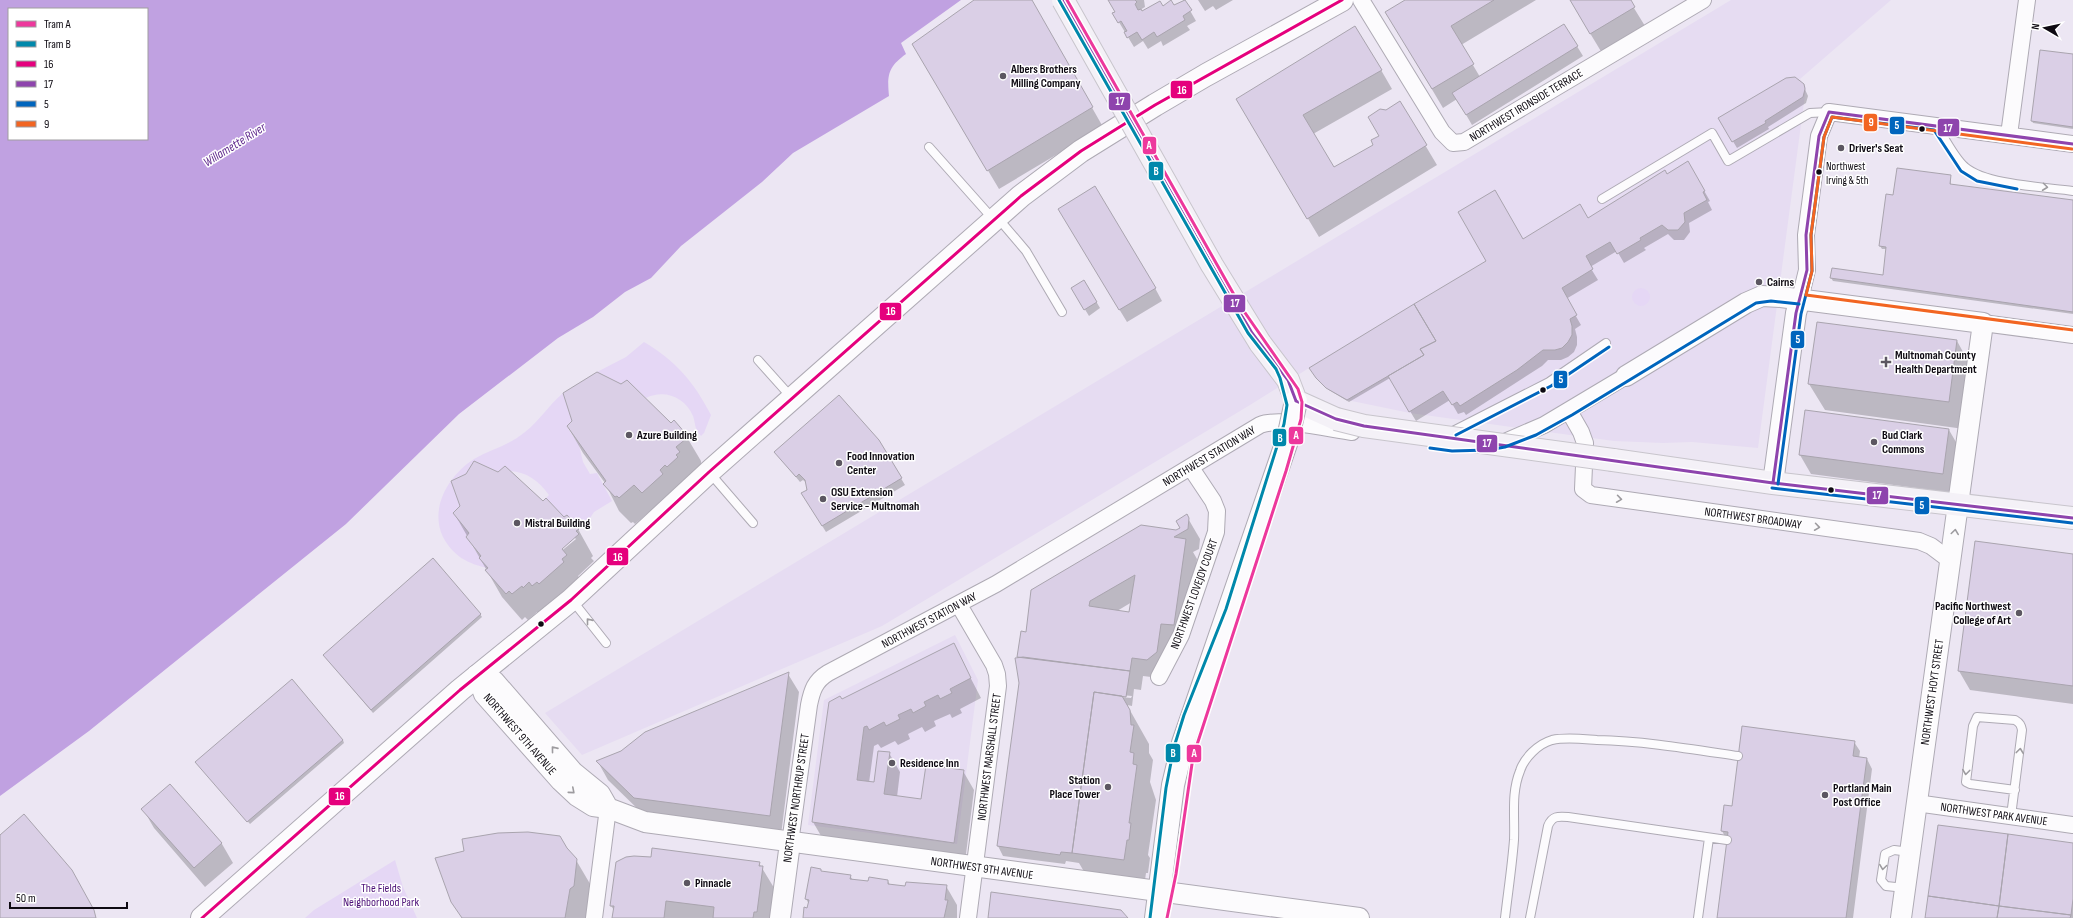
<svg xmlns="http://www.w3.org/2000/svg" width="2073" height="918" viewBox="0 0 2073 918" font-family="'Sofia Sans Condensed',sans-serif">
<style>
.built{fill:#e6dcf2}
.green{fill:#e5d7f5}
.water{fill:#c0a1e1;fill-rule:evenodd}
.shadow{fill:#0003;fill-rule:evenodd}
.building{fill:#dacfe6;stroke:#a9a4ae;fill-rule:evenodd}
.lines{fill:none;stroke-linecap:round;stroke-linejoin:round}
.service-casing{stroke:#aeaab4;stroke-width:10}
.minor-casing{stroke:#aeaab4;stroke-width:18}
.tertiary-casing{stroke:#aeaab4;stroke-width:22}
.secondary-casing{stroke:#aeaab4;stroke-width:24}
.primary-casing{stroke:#c8c5cc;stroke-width:24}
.service{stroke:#fcfbfd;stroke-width:8}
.minor{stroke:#fcfbfd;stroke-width:16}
.tertiary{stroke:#fcfbfd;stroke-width:20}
.secondary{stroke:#fcfbfd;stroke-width:22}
.primary{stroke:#f4f1f7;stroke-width:22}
.secondary-bridge-casing{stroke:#aeaab4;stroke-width:24;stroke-linecap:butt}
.primary-bridge-casing{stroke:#c8c5cc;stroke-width:24;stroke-linecap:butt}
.secondary-bridge{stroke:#fcfbfd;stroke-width:22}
.primary-bridge{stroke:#f4f1f7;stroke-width:22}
.bus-1-casing{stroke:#fff;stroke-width:6}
.bus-2-casing{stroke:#fff;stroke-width:6}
.bus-3-casing{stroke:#fff;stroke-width:6}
.bus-4-casing{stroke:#fff;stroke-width:6}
.bus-1{stroke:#e5007d;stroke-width:3}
.bus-2{stroke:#8e44ad;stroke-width:3}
.bus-3{stroke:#0065bd;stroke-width:3}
.bus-4{stroke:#f26522;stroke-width:3}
.tram-1-casing{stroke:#fff;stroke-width:6}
.tram-2-casing{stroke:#fff;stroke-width:6}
.tram-1{stroke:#ed389c;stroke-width:3}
.tram-2{stroke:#0088ab;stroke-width:3}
.oneway{stroke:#9d9b9f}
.poi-dot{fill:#5c5761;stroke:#fff;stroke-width:1.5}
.bus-dot{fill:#0e0a12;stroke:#fff;stroke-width:1.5}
.labels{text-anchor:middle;stroke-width:3;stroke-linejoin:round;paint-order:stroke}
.bus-label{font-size:11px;fill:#0e0a12;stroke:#fff;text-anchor:start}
.poi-label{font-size:12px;font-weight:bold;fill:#0e0a12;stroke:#fff;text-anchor:start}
.street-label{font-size:12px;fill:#0e0a12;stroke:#fff}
.park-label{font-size:12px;fill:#4d1178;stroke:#fff}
.water-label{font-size:13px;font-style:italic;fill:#612b8e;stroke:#fff}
.line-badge{stroke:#fff;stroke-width:1.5}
.badge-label{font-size:11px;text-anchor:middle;font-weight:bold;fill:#fff}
</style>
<rect width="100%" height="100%" fill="#ece6f3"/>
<path class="built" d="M1731,0H1891L1800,79L1806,87L1758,448L1692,442L1663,443L1614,441L1410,413L1347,400L1326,388L1316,378L1309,368L1250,405L882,626L582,755L545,713Z
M955,635L978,680L957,844L808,825L824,700Z"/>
<path class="green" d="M1632 297a9 9 0 1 1 18 0a9 9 0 1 1-18 0Z
M644,342C676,361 694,382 711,415L704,433L701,436C694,428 696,425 693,416C685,397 664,389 646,398L627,380L621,384L597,372L626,357Z
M563,393L572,421L567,427L579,445L583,462L590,474L597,473L612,501L594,512L588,521L564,517L546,498L549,495C539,481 527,472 510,471L505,466L498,472L474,461L466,474L460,506L453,513L469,533L466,537L488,568C468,564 453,556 443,537C429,508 449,475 474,459C491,449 508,446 525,432C539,421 549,405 563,393Z
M395,860L403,887L417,918H305L314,910Z"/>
<path class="water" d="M0,0H961L901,43L906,54C888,67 887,75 889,96L793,153L762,182L681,246L651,278L625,292L593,317L558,338L459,414L346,524L89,731L0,796ZM9,9H147V139H9Z"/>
<path class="shadow" d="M975,0H1031L1103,127L999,189L924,63Z
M1109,0H1144L1145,7L1140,10L1142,13L1162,7H1174L1184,0L1196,21L1187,26L1190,30L1163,46L1161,41L1148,49L1143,41L1134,47L1114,14L1116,12Z
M1198,0H1233L1216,10L1213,6L1205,11Z
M1407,0H1536L1461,45L1480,77L1564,25L1583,56L1472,125L1457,99L1443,108L1398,32Z
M1570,0H1629L1645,26L1602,53Z
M2073,55V129L2033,123L2032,121Z
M1381,70L1392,89L1313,134L1334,169L1374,145L1380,137L1387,111L1400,103L1437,165L1319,237L1248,119Z
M1787,79H1798L1803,85L1808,96L1806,103L1768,127L1769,129L1737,148L1719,118Z
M1688,163L1710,201L1708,202L1712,210L1689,223L1690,232L1684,240H1674L1668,234L1644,248L1646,250L1624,263L1617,251L1590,267L1598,280L1566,299L1581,325L1575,329L1577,337V345L1574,352L1568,357L1561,360H1548L1542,366L1466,415L1464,412L1458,414L1450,400L1416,421L1390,378L1349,402L1329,390L1319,381L1311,368L1523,240L1588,220Z
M1950,176L1951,185L2073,201V314L1833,281L1831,278L1884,276L1887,249H1882L1880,246L1894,196Z
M1066,222L1155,288L1162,301L1127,322Z
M1084,281L1100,308L1089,316L1072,288Z
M1957,341L1972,368L1964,429L1825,410L1809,384Z
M671,424L685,434L701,461V465L657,519L650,511L635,524L633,522L631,523L619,511L605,483L583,453L568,427Z
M1949,430L1960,449L1954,493L1811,474L1800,455Z
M878,440L905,485L826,532L806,500L807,483L803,480L800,482L776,453Z
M543,502L578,529L593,556L591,558L594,561L578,576L582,582L539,614L537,612L528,620L525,617L522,620L502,597L454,513ZM574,537L576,539L559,553L558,552Z
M1186,515L1200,539L1199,549L1193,552L1197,559L1185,644L1159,678L1143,676L1141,690L1134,689L1132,706L1127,705L1149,744V753L1153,760L1150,782L1156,800L1148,855L1150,858L1148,873H1146L1143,894L1093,887L1079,863L1066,861L1065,864L1003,856L998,846L1020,683L1018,656L1026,633L1181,529ZM1132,602L1130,613L1117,611ZM1121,695L1132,696L1131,698L1121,697Z
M1976,542L2073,555V704L1970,690L1959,671Z
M480,614L482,617L373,713L326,658Z
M953,644L981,698L960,709L962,713L952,718L950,714L934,721L936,726L925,732L922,727L908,734L910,739L898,745L895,741L881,748L878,744L874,746L869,783H874L889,753L900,772L897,797L922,800L963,771L974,790L965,862L824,841L813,822L841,700Z
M788,674L799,692L781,835L646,817L608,780L598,762Z
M343,740L344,743L250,824L198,765Z
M1854,742L1860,751L1859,758L1867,759L1872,769L1853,918H1718L1728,842L1722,831L1732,807Z
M169,785L222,844L233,863L205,887L154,828L143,809Z
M2073,844V918H1927Z
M576,860L596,894L593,918H462L452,901Z
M759,863L782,901L780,918H613L614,910L611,906Z
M820,870L822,872L850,876L853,880L869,882L888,881L890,885L906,887L946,886L957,905V918H804L808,909L809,904L806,899Z"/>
<path class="building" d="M974,0H1032L1093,107L987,171L912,44Z
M1108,0H1135L1137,2L1135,4L1138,10L1141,9L1142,11L1160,1L1163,6L1171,0L1174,5L1185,0L1192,10L1183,16L1185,20L1157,37L1154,32L1142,40L1137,32L1127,38L1124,32L1127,31L1121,21L1118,23L1112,13L1115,12Z
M1405,0H1494L1451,26L1474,64L1432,89L1385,12Z
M1570,0H1631L1635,7L1590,34Z
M1564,24L1578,46L1466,115L1452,93Z
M1355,26L1382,70L1303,115L1334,167L1373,145L1371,140L1379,136L1368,117L1380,109L1386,110L1400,101L1427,145L1307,219L1236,99Z
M2040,50L2073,54V127L2031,121Z
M1795,77L1804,84L1805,89L1803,97L1765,121L1766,123L1732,142L1718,118L1786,78Z
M1688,161L1705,191L1703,192L1707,200L1684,213L1685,222L1678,230H1668L1662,225L1640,238L1641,240L1617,254L1610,242L1586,256L1593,269L1562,288L1577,315L1570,319L1572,326V335L1568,342L1562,348L1555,350H1543L1517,370L1460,406L1457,402L1452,405L1443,391L1409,412L1388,376L1424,355L1420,349L1436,341L1414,304L1486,261L1458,212L1495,190L1523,239L1580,204L1588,218L1665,170L1667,174Z
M1897,168L1951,175L1950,184L2073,200V312L1830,278L1832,268L1883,275L1886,247L1879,246L1886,194L1893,195Z
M1095,186L1156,288L1119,310L1058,209Z
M1084,280L1097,302L1084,310L1071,288Z
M1414,304L1436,341L1420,349L1424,355L1347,400L1326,388L1316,378L1309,368Z
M1817,322L1957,340L1949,402L1808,384Z
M597,372L621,384L627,380L671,423L674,420L686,434L684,435L687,438L676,447L680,452L676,455L678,457L667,467L665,465L660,470L663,474L642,493L634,485L619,498L617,496L615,497L603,484L606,481L567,426L572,421L563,393Z
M839,395L879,440L902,478L822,526L801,493L807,490L805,480L799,474L796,477L774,452Z
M1805,410L1949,429L1943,474L1799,455Z
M474,461L498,472L505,466L543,501L546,498L564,517L567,515L579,529L576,531L579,534L562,549L567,555L562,559L564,562L539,584L537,582L532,586L529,582L523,588L522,586L512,594L509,591L506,594L485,570L488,568L479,558L481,556L466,537L469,533L453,513L460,506L451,481L466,474Z
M1187,514L1189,518L1188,529L1174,537L1186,539L1174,625L1161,624L1157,652L1147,660L1132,658L1130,671L1017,657L1021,631L1026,632L1031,590L1141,525L1176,530L1180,528L1176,521ZM1135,575L1129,612L1089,606L1090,601Z
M1975,541L2073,554V686L1958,671Z
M433,558L481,614L371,710L323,655Z
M954,643L971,678L950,689L952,693L940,699L938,695L924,702L926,706L913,713L911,709L898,715L900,719L886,726L884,722L869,730L867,726L864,727L857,780L874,782L878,751L890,752L884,794L921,799L926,765L964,770L954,843L812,822L829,702L840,696L842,699Z
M1023,657L1130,671L1126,697L1094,692L1072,853L1061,852L1060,855L997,846L1019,683L1015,658Z
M789,672L770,816L634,798L596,761L621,751L645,732Z
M292,679L343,740L247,822L195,762Z
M1094,692L1122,696L1130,710L1131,725H1134L1130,752L1134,753L1133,764L1137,765L1129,823H1131L1129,840H1127L1124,860L1072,853Z
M1742,726L1855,741L1853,756L1867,758L1846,918H1717L1728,832L1721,831L1724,805L1732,806Z
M170,784L222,843L194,868L141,809Z
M24,814L72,870L94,910L96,918H0V835Z
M1938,825L2008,834L1999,906L1928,896Z
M528,832L560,836L567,848L577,859L574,886L570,889L565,918H462L451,902L435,858L464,851L462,839L498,833Z
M2008,834L2073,843V899L2071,915L1999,906Z
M652,848L760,862L759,866H763L757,912H754L753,918H713L714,907L666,901L664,918H612L614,906H610L616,862L626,857L634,856L651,857Z
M811,867L821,869V871L851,875L850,879L868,881L869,877L888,880V884L905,886L906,882L947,885L945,900H948L944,918H803L804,907L807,908L809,900L805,899Z
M991,892L1121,910L1128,918H988Z
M1928,896L1999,906L1997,918H1925Z
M1999,906L2071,915L2070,918H1997Z"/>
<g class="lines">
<defs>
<path id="service" d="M1937,126C1944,137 1955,159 1965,167C1986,185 2045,187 2073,191
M929,147L993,219
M1602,199L1712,133L1728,161L1810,113L1829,112
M997,217L1026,251L1062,312
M758,360L792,398
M1449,433L1549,382L1606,343
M709,472L753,523
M572,600L606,643
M2011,816L2022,730C2021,725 2020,723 2015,720L1977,717L1973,726L1966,782L1970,784L2015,790
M1905,888L1886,886L1881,880L1885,854L1894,850L1910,852
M1505,918C1508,892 1512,866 1514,840C1515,816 1511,793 1520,771C1524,758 1538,744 1552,740C1566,737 1582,739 1597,740C1644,741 1691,749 1738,756
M1530,918L1548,826C1552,816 1558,816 1568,817L1727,840
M1698,918L1709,838"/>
<path id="minor" d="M1361,0L1442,132L1453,143L1464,142L1703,0
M2009,135L2027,0
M1800,299L1807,270L1806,235L1819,136L1829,112L2073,144
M1983,323L2073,335
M1569,411L1581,432L1585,443L1583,489L1591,495L1919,541L1931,546L1951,561
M1500,444L1544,425L1626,376
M959,605L994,665L997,674L998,686L968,918
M1159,677L1181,635L1216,532L1217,511L1213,501L1191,468
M1916,803L2073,825
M790,843L809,705C812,690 815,681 828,673L996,584L1260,425C1279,417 1330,429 1352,432
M594,918L608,808"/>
<path id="tertiary" d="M1626,376L1746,303L1762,296L1781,297L1983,323L1901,918
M1773,483L1796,313L1800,299
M477,675L484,694L561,781L577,796L593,806L608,808L645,822L1359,918
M477,675L494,681L573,772L600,794L608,808
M780,918L790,843"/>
<path id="secondary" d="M202,918L460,690L571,600L709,472L1021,196L1081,151L1155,105L1206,75L1342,0
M1156,918L1173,785L1183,743L1288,438"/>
<path id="primary" d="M1260,343L1288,380L1296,401L1336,419
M1613,460L1773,483L2073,518"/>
</defs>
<use href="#service" class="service-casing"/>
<use href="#minor" class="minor-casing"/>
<use href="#tertiary" class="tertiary-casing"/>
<use href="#secondary" class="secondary-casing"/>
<use href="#primary" class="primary-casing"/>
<use href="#service" class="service"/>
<use href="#minor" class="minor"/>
<use href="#tertiary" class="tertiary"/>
<use href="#secondary" class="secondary"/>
<use href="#primary" class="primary"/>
<defs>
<path id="secondary-bridge" d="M1288,438L1296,401"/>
<path id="primary-bridge" d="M1063,0L1212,265L1260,343
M1336,419L1364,426L1613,460"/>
</defs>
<use href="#secondary-bridge" class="secondary-bridge-casing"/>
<use href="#primary-bridge" class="primary-bridge-casing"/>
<use href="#secondary-bridge" class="secondary-bridge"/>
<use href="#primary-bridge" class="primary-bridge"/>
<defs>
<path id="bus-1" d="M202,918L460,690L571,600L709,472L1021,196L1081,151L1155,105L1342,0"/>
<path id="bus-2" d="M1063,0L1212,265L1252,333L1288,380L1296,401
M1296,401L1336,419L1364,426L1773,483L2073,518
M1773,483L1796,313L1807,270L1806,235L1819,136L1829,112L2073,144"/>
<path id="bus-3" d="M1456,435L1551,386L1609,347
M1430,448L1452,451L1488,450L1505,447L1536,435L1572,415L1756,303L1771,301L1799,304
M1778,484L1801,314L1812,271L1811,235L1824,137L1832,117L1934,130L1961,171L1977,181L2017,189
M1772,488L2072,523"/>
<path id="bus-4" d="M2072,149L1832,117L1824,137L1811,235L1812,271L1806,295L2073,330"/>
</defs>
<use href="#bus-1" class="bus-1-casing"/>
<use href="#bus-2" class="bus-2-casing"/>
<use href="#bus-3" class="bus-3-casing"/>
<use href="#bus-4" class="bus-4-casing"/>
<use href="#bus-1" class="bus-1"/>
<use href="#bus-2" class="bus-2"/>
<use href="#bus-3" class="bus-3"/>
<use href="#bus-4" class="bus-4"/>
<defs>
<path id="tram-1" d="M1067,0L1241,307L1298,389L1302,402L1301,419L1286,471L1193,757L1176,874L1167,918"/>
<path id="tram-2" d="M1059,0L1248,333L1276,369L1280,378L1287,405L1284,424L1226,609L1184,715L1174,747L1166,788L1150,918"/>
</defs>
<use href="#tram-1" class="tram-1-casing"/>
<use href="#tram-2" class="tram-2-casing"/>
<use href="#tram-1" class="tram-1"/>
<use href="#tram-2" class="tram-2"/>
</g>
<defs><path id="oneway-chevron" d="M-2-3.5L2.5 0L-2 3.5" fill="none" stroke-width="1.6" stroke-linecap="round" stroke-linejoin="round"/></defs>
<g class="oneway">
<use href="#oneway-chevron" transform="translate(2045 187) rotate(7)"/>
<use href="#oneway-chevron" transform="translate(1619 499) rotate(8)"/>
<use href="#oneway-chevron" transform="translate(1817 527) rotate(8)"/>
<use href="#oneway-chevron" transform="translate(1955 532) rotate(-82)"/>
<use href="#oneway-chevron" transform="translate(589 621) rotate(-129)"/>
<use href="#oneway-chevron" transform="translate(554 749) rotate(-129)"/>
<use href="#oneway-chevron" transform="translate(2020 751) rotate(-83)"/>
<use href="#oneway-chevron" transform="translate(1966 772) rotate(97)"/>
<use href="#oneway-chevron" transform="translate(572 791) rotate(41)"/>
<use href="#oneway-chevron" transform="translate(1883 867) rotate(98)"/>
</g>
<g class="poi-dot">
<circle cx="1003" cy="76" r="4"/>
<circle cx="1841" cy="148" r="4"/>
<circle cx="1759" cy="282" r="4"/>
<path d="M1884 356h4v4h4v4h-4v4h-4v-4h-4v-4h4z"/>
<circle cx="629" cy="435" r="4"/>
<circle cx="1874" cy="442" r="4"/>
<circle cx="839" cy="463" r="4"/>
<circle cx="823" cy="499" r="4"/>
<circle cx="517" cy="523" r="4"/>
<circle cx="2019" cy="613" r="4"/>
<circle cx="892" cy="763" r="4"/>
<circle cx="1108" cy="787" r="4"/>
<circle cx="1825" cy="795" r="4"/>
<circle cx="687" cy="883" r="4"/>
</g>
<g class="bus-dot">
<circle cx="1922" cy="129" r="3.5"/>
<circle cx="1819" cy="172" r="3.5"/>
<circle cx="1543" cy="390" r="3.5"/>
<circle cx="1831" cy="490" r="3.5"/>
<circle cx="541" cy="624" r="3.5"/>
</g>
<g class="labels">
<g class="bus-label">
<text x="1826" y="170">Northwest<tspan x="1826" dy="14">Irving &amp; 5th</tspan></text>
</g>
<g class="poi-label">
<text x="1011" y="73">Albers Brothers<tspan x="1011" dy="14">Milling Company</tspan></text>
<text x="1849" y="152">Driver's Seat</text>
<text x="1767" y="286">Cairns</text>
<text x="1895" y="359">Multnomah County<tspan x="1895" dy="14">Health Department</tspan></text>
<text x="637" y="439">Azure Building</text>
<text x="1882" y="439">Bud Clark<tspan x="1882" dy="14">Commons</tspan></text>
<text x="847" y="460">Food Innovation<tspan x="847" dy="14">Center</tspan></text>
<text x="831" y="496">OSU Extension<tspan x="831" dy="14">Service - Multnomah</tspan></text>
<text x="525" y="527">Mistral Building</text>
<text x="2011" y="610" text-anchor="end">Pacific Northwest<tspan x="2011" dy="14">College of Art</tspan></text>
<text x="900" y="767">Residence Inn</text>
<text x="1100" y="784" text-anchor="end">Station<tspan x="1100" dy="14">Place Tower</tspan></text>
<text x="1833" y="792">Portland Main<tspan x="1833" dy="14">Post Office</tspan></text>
<text x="695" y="887">Pinnacle</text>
</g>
<g class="street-label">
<text transform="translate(1526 105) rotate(-31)" y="4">NORTHWEST IRONSIDE TERRACE</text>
<text transform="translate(1209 456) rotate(-31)" y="4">NORTHWEST STATION WAY</text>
<text transform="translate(1753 518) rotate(8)" y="4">NORTHWEST BROADWAY</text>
<text transform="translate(1194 594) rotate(-70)" y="4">NORTHWEST LOVEJOY COURT</text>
<text transform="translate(929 620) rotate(-28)" y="4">NORTHWEST STATION WAY</text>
<text transform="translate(1932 692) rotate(-82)" y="4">NORTHWEST HOYT STREET</text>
<text transform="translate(520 734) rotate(49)" y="4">NORTHWEST 9TH AVENUE</text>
<text transform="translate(989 757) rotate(-83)" y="4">NORTHWEST MARSHALL STREET</text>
<text transform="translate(796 798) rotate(-82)" y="4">NORTHWEST NORTHRUP STREET</text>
<text transform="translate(1994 814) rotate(8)" y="4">NORTHWEST PARK AVENUE</text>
<text transform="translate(982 868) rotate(8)" y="4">NORTHWEST 9TH AVENUE</text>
</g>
<g class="park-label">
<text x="381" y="892">The Fields<tspan x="381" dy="14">Neighborhood Park</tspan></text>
</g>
<g class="water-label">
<text transform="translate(234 144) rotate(-32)" y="5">Willamette River</text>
</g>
</g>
<g class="line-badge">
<rect x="1170" y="80" width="23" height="19" rx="4" fill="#e5007d"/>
<rect x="1108" y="92" width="23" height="19" rx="4" fill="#8e44ad"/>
<rect x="1863" y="113" width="15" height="19" rx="4" fill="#f26522"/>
<rect x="1889" y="116" width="16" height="19" rx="4" fill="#0065bd"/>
<rect x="1937" y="118" width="23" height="19" rx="4" fill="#8e44ad"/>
<rect x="1142" y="136" width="15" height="19" rx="4" fill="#ed389c"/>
<rect x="1148" y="161" width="16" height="20" rx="4" fill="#0088ab"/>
<rect x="1223" y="294" width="23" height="19" rx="4" fill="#8e44ad"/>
<rect x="879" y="302" width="23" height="19" rx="4" fill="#e5007d"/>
<rect x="1790" y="330" width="15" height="19" rx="4" fill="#0065bd"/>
<rect x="1553" y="370" width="15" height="19" rx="4" fill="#0065bd"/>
<rect x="1288" y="426" width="16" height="19" rx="4" fill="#ed389c"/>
<rect x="1272" y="428" width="15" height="19" rx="4" fill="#0088ab"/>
<rect x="1476" y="434" width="22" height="19" rx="4" fill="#8e44ad"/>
<rect x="1866" y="486" width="23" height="19" rx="4" fill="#8e44ad"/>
<rect x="1914" y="496" width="16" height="19" rx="4" fill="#0065bd"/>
<rect x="606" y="547" width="23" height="19" rx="4" fill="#e5007d"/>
<rect x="1165" y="743" width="16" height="20" rx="4" fill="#0088ab"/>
<rect x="1186" y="744" width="16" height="19" rx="4" fill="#ed389c"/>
<rect x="328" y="787" width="23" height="19" rx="4" fill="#e5007d"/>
</g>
<g class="badge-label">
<text x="1182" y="94">16</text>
<text x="1120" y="105">17</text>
<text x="1871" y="126">9</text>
<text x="1897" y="129">5</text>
<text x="1948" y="132">17</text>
<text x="1149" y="149">A</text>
<text x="1156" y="175">B</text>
<text x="1235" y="307">17</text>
<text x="891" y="315">16</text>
<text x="1798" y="343">5</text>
<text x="1561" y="383">5</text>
<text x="1296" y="439">A</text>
<text x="1280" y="442">B</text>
<text x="1487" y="447">17</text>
<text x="1877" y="499">17</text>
<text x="1922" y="509">5</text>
<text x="618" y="561">16</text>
<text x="1173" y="757">B</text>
<text x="1194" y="757">A</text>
<text x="340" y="800">16</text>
</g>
<rect x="8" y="8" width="140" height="132" fill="#ffffff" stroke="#9f9da0"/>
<rect x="16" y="21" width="20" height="6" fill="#ed389c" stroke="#9f9da0"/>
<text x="44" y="28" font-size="12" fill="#0e0a12">Tram A</text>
<rect x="16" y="41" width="20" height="6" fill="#0088ab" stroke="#9f9da0"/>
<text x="44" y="48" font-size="12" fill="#0e0a12">Tram B</text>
<rect x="16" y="61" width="20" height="6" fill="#e5007d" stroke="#9f9da0"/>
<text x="44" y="68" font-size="12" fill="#0e0a12">16</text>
<rect x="16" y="81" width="20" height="6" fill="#8e44ad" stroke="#9f9da0"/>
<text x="44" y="88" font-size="12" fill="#0e0a12">17</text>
<rect x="16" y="101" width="20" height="6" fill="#0065bd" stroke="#9f9da0"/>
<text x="44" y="108" font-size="12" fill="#0e0a12">5</text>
<rect x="16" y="121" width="20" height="6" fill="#f26522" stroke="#9f9da0"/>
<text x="44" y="128" font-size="12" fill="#0e0a12">9</text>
<g transform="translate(2045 28) rotate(279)" stroke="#ffffff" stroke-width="3" paint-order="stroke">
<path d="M0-3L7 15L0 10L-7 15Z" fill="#0e0a12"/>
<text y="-6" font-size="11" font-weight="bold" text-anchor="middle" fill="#0e0a12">N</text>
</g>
<path d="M10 902v6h117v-6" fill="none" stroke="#0e0a12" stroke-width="2"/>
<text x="16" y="902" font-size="12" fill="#0e0a12" stroke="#ffffff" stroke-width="3" paint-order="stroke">50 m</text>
</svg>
